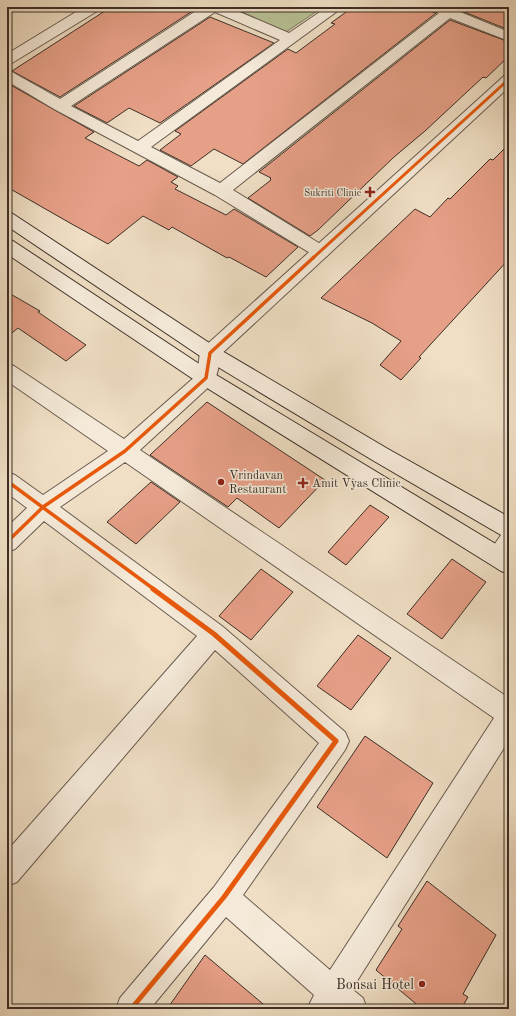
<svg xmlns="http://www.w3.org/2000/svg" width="516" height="1016" viewBox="0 0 516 1016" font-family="'Old Standard TT',serif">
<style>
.green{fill:#b8c295;stroke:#7a785e}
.building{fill:#e7a088;stroke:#3b2f26}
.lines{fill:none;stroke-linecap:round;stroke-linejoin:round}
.service-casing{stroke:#685b4e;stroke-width:2}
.minor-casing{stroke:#685b4e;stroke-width:2}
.tertiary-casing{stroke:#685b4e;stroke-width:2}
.secondary-casing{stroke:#3b2f26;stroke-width:2}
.service{fill:#f5ead9;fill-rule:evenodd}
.minor{fill:#f5ead9;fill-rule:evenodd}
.tertiary{fill:#f5ead9;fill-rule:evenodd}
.secondary{fill:#f5ead9;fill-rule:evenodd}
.cycleway-far2-casing{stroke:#f5ead9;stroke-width:5}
.cycleway-far1-casing{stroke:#f5ead9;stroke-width:6}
.cycleway-casing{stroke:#f5ead9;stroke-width:8}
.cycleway-far2{stroke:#e8590c;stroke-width:3}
.cycleway-far1{stroke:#e8590c;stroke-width:3.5}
.cycleway{stroke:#e8590c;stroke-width:5}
.poi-dot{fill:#8f2418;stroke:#f5ead9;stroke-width:1.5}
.labels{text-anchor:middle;stroke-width:3;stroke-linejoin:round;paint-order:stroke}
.far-poi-label{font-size:10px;fill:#3b2f26;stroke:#f5ead9;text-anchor:end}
.poi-label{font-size:12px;fill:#3b2f26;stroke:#f5ead9;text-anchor:start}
.near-poi-label{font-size:14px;fill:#3b2f26;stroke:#f5ead9;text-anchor:end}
</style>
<rect width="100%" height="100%" fill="#f0dfc5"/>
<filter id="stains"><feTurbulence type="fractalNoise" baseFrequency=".005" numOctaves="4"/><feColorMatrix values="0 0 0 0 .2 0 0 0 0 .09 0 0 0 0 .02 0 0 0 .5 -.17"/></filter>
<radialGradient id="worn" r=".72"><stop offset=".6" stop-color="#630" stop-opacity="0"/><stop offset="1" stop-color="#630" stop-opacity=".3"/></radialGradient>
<path class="green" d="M231,7H323L286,32Z"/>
<path class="building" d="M111,7H187L194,10L60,97L12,71Z
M353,7H428L430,11L436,13L243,164L214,149L191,166L160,150L181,134L175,131L288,49L296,53L335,24L331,23Z
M452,7H509V30Z
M210,17L274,43L160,123L129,108L107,123L74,106Z
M450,20L509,42V56L486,78L483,77L425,131L394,157L318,230L310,236L248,198L271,180L270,179L271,178L259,172Z
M7,83L94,132L85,138L139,166L147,160L178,177L171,182L178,186L175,189L226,215L234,209L298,247L266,277L229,257L227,258L172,227L169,230L143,216L108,244L70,223L7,187Z
M509,144V259L419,357L421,358L401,380L380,365L401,341L372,323L321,298L415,209L430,217L448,198L450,199L490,159L493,160Z
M7,292L40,311L38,312L86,345L66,361L18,328L7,337Z
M207,402L325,480L279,528L237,498L228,507L150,455Z
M151,482L180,502L136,544L107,522Z
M370,505L389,517L346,565L328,552Z
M452,559L486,582L442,639L407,614Z
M261,569L293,592L251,640L219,616Z
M358,635L391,658L351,710L317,686Z
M365,736L433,783L387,858L317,807Z
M427,881L496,935L463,994L468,997L461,1009H422L376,970L402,929L398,926Z
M205,955L269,1009H167Z"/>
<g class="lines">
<defs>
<path id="service" d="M509,528C509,538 505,565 490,559L488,555L490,551L505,529Z"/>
<path id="minor" d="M84,7H101L99,10L12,63L7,65V54Z
M202,7H228L289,33L327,7H343L151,147L220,183L439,13L431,10L429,7H448L509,32V41L450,18L233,190L327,248L330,252L327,256L321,258L315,256L215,195L54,109L7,81V70L12,72L60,99ZM215,12L280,40L138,141L71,106Z
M210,346L217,348C222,357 218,374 213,383L140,450L509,698V740L352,989L363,998L367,1009H307L314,995L226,917L150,1009H116L120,998L214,887L319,743L215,650L17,882L7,886V851L197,636L44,521L15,549L7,552V527L27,508L7,493V472L15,475L43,495L108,451L7,381V363L14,366L124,439L197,375L200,353L203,348ZM125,462L494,718L330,970L243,895L345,750L349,741L345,732L222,626L60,507Z"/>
<path id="tertiary" d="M509,74V87L217,358L210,360L203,358L200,353L203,348L504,76Z"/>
<path id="secondary" d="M7,212L13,214L217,348L388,449L509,517V538L501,535L374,461L203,358L7,226Z
M7,239L13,241L213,373L509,552V574L501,571L199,383L7,254Z"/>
</defs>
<use href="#service" class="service-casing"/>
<use href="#minor" class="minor-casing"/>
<use href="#tertiary" class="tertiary-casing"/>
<use href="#secondary" class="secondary-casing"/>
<use href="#service" class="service"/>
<use href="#minor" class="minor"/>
<use href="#tertiary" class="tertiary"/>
<use href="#secondary" class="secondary"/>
<defs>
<path id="cycleway-far2" d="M313,258L509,79"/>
<path id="cycleway-far1" d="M7,481L155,590
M7,542L43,507L125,451L206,378L210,353L314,257"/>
<path id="cycleway" d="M131,1009L224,897L336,741L214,634L153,589"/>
</defs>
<use href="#cycleway-far2" class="cycleway-far2-casing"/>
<use href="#cycleway-far1" class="cycleway-far1-casing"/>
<use href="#cycleway" class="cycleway-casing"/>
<use href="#cycleway-far2" class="cycleway-far2"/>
<use href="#cycleway-far1" class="cycleway-far1"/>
<use href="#cycleway" class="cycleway"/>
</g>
<g class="poi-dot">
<path d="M368 186h4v4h4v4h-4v4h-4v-4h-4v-4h4z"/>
<circle cx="221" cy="482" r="4"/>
<path d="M301 477h4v4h4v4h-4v4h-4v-4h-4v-4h4z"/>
<circle cx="422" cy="984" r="4"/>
</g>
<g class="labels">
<g class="far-poi-label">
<text x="361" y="196">Sukriti Clinic</text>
</g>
<g class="poi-label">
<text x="229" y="479">Vrindavan<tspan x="229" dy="14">Restaurant</tspan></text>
<text x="312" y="487">Amit Vyas Clinic</text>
</g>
<g class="near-poi-label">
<text x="414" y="989">Bonsai Hotel</text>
</g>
</g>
<rect width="516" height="1016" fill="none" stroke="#f0dfc5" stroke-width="24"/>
<rect x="8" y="8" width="500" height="1000" fill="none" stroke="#3b2f26" stroke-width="2"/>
<rect x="12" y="12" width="492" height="992" fill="none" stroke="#3b2f26"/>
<rect width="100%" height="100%" filter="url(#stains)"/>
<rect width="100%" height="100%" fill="url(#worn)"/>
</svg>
